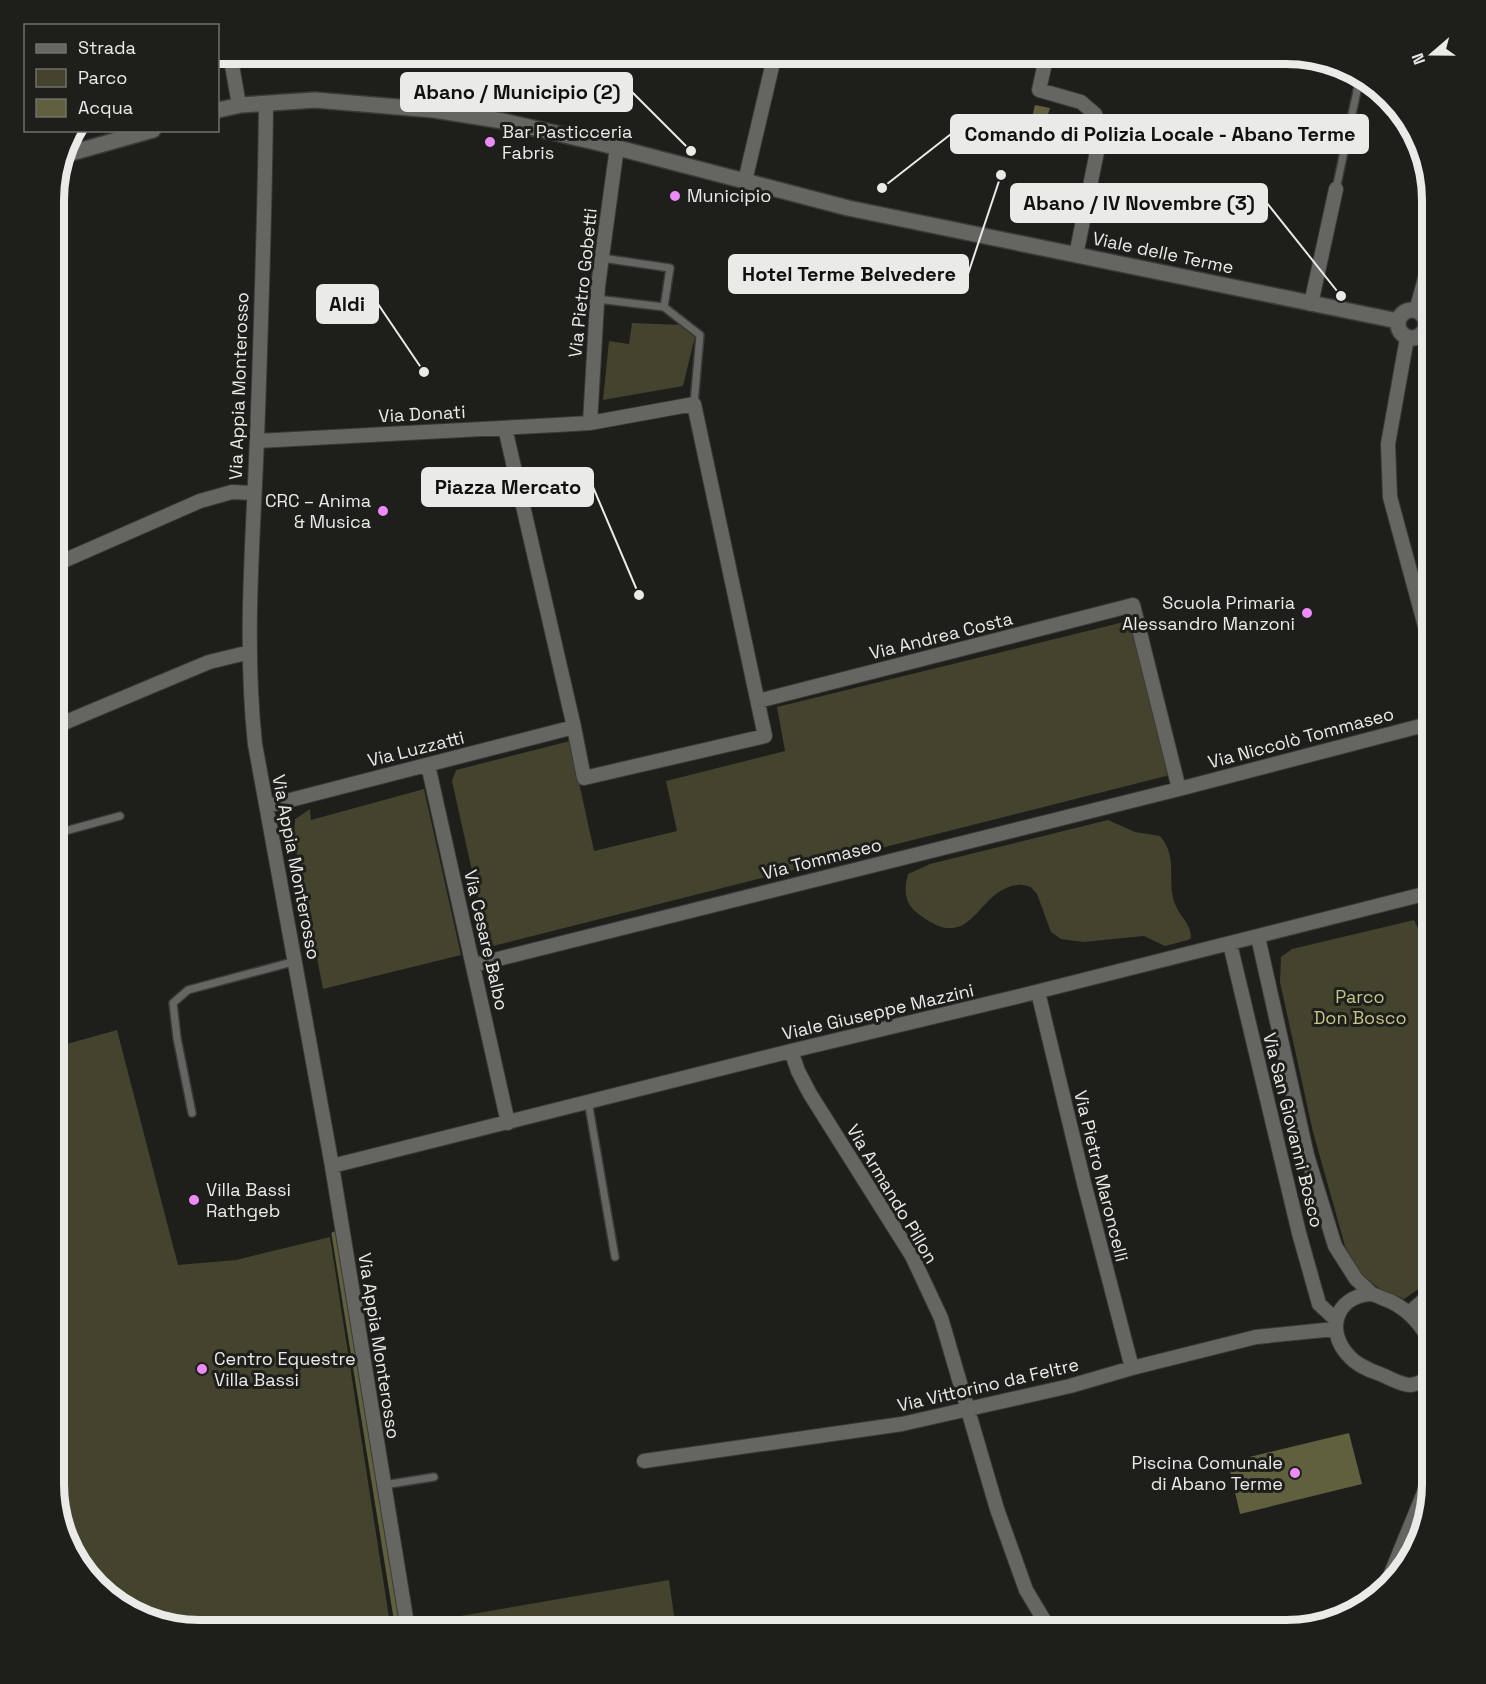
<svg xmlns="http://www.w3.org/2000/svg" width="1486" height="1684" viewBox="0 0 1486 1684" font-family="'Space Grotesk',sans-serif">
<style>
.green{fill:#43432e}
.water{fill:#605f3e}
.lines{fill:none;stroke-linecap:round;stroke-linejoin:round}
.stream{stroke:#605f3e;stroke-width:5}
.service-casing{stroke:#3a3a38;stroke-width:10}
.minor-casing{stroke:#3a3a38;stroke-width:16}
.tertiary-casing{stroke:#3a3a38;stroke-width:18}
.service{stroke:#656561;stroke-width:7}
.minor{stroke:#656561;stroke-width:14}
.tertiary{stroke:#656561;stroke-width:15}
.poi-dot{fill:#ed8cf9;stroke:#1e1e1b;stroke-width:2}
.labels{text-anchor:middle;stroke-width:6;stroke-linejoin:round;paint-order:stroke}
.poi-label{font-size:18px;fill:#eaeae8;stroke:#1e1e1b;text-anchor:start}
.street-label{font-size:18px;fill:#eaeae8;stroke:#1e1e1b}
.park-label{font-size:18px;fill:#c6c589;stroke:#1e1e1b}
.rim{fill:none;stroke:#eaeae8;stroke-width:8}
.leader{fill:none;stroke:#eaeae8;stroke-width:2}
.callout-dot{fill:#eaeae8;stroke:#1e1e1b;stroke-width:2}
.callout{fill:#eaeae8;stroke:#eaeae8;stroke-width:2}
.callout-label{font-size:20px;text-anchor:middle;font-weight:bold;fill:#111}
</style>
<rect width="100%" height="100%" fill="#1e1e1b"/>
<path class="green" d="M632,323L683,325L695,336L683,386L603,400L609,341L629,344Z
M1132,620L1170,775L489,947L452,781L456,770L570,741L594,851L677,831L666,781L785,751L777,707Z
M424,789L461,955L323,989L294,839L295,819L310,809L311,820Z
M1108,820L1135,832L1160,836C1179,858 1166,880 1175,904C1180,917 1191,923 1191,938L1188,940L1165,946L1144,936L1083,942L1061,939L1051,932L1037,894L1031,887C1027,886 1021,884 1017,885C975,890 973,959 916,912C904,902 904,888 908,874L930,864Z
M1414,920L1432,957V1280L1404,1299L1380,1289L1360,1274L1345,1246L1313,1132L1280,982L1281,957L1292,949Z
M54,1017L63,1045L117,1030L178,1265L236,1260L330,1237L391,1630H200L135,1615L84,1573L62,1531L54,1484Z
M669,1580L676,1630H427L426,1622Z"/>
<path class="water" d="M1035,105L1050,108L1041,137L1028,133Z
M1349,1433L1362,1484L1240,1514L1228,1462Z"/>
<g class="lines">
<path class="stream" d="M334,1234L398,1630"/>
<defs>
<path id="service" d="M1336,189L1360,77
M597,299L664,307L670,268L602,258
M664,307L700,335L694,404
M54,834L120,816
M588,1101L615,1257
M192,1113L177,1038L173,1003L188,990L296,961
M384,1485L434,1477"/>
<path id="minor" d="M230,54L239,105
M1047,54L1039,90L1081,102L1095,114L1101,132L1076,255
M266,103C265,215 261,327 257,439C253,540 244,642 255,744L332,1166L408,1630
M745,181L775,54
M1311,304L1336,189
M1416,311L1432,253
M1407,338L1388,444L1390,497L1432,652
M590,423L598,286L617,147
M257,441L556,425L590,423L694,404L765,736L584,778L574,727L505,428
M54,565L200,501L232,492L253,493
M1417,597L1432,594
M758,701L1133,605L1179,789
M54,727L209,662L242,654L250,655
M428,765L508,1123
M267,806L574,727
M1258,937L1307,1155L1335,1246L1356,1279L1371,1293
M1230,944L1299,1233L1319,1304L1335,1319
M474,965L1179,789L1432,723
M1038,992L1084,1183L1132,1368
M791,1051L798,1071L810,1094L912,1256L941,1318L997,1509L1026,1590L1050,1630
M332,1166L791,1051L1020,996L1432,892
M1409,1313L1432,1293
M1432,1344C1420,1323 1406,1306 1382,1298C1378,1296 1373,1294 1369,1294C1335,1298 1326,1331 1348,1355C1356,1365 1369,1370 1380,1374C1388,1377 1401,1385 1410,1385C1416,1385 1427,1379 1432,1377
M644,1461L902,1424L1070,1386L1132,1368L1256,1337L1335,1329
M1385,1588L1432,1473"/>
<path id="tertiary" d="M218,110L241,105L315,100L434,110L503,121L599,143L848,208L1398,321
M64,155L153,130
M1398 324a14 14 0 1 1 28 0a14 14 0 1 1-28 0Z"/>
</defs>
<use href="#service" class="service-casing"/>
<use href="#minor" class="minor-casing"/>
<use href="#tertiary" class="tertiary-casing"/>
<use href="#service" class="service"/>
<use href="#minor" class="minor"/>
<use href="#tertiary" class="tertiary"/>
</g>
<g class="poi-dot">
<circle cx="490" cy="142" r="6"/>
<circle cx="675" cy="196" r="6"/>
<circle cx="383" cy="511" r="6"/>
<circle cx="1307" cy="613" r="6"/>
<circle cx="194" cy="1200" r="6"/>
<circle cx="202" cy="1369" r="6"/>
<circle cx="1295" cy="1473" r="6"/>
</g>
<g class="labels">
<g class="poi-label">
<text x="502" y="138">Bar Pasticceria<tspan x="502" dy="21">Fabris</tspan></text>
<text x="687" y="202">Municipio</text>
<text x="371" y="507" text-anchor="end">CRC – Anima<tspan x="371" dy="21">&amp; Musica</tspan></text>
<text x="1295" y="609" text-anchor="end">Scuola Primaria<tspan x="1295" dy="21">Alessandro Manzoni</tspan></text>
<text x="206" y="1196">Villa Bassi<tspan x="206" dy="21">Rathgeb</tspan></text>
<text x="214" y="1365">Centro Equestre<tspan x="214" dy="21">Villa Bassi</tspan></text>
<text x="1283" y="1469" text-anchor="end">Piscina Comunale<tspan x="1283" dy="21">di Abano Terme</tspan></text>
</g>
<g class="street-label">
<text transform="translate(1163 253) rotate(12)" y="6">Viale delle Terme</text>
<text transform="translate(583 283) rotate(-84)" y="6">Via Pietro Gobetti</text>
<text transform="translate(239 386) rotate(-88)" y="6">Via Appia Monterosso</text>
<text transform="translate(422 414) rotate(-3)" y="6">Via Donati</text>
<text transform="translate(941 636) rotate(-14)" y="6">Via Andrea Costa</text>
<text transform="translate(1301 738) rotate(-15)" y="6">Via Niccolò Tommaseo</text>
<text transform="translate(416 749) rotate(-14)" y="6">Via Luzzatti</text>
<text transform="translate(822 859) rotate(-14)" y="6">Via Tommaseo</text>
<text transform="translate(296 867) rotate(79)" y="6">Via Appia Monterosso</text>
<text transform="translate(486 940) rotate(77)" y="6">Via Cesare Balbo</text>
<text transform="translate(878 1012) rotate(-13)" y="6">Viale Giuseppe Mazzini</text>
<text transform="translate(1293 1130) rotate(76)" y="6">Via San Giovanni Bosco</text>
<text transform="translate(1101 1176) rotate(76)" y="6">Via Pietro Maroncelli</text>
<text transform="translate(892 1194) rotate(59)" y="6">Via Armando Pillon</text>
<text transform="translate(379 1346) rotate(81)" y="6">Via Appia Monterosso</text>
<text transform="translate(988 1385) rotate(-13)" y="6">Via Vittorino da Feltre</text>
</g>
<g class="park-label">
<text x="1360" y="1003">Parco<tspan x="1360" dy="21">Don Bosco</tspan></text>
</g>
</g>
<path d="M0 0H1486V1684H0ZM200 64H1286A136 136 0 0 1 1422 200V1484A136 136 0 0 1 1286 1620H200A136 136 0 0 1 64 1484V200A136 136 0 0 1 200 64Z" fill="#1e1e1b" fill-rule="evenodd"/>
<path class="rim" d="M200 64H1286A136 136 0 0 1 1422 200V1484A136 136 0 0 1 1286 1620H200A136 136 0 0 1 64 1484V200A136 136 0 0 1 200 64Z"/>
<path class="leader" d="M691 151L632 92M882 188L951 134M1341 296L1267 203M1001 175L968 274M424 372L378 304M639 595L593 487"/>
<g class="callout-dot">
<circle cx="691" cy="151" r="6"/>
<circle cx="882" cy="188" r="6"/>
<circle cx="1341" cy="296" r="6"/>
<circle cx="1001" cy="175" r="6"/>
<circle cx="424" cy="372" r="6"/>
<circle cx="639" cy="595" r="6"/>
</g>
<g class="callout">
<rect x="401" y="73" width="231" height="38" rx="6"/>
<rect x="951" y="115" width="417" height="38" rx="6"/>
<rect x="1011" y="184" width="256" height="38" rx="6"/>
<rect x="729" y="255" width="239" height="38" rx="6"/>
<rect x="317" y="285" width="61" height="38" rx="6"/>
<rect x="422" y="468" width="171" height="38" rx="6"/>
</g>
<g class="callout-label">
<text x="517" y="99">Abano / Municipio (2)</text>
<text x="1160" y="141">Comando di Polizia Locale - Abano Terme</text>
<text x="1139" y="210">Abano / IV Novembre (3)</text>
<text x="849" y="281">Hotel Terme Belvedere</text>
<text x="347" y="311">Aldi</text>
<text x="508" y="494">Piazza Mercato</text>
</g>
<rect x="24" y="24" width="195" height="108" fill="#1e1e1b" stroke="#70706d" stroke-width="1.5"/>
<rect x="36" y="44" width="30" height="9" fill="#656561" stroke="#70706d" stroke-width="1.5"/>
<text x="78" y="54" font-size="18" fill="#eaeae8">Strada</text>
<rect x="36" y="69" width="30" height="18" fill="#43432e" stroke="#70706d" stroke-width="1.5"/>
<text x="78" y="84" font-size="18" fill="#eaeae8">Parco</text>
<rect x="36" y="99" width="30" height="18" fill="#605f3e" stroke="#70706d" stroke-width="1.5"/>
<text x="78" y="114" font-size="18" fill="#eaeae8">Acqua</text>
<g transform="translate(1432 54) rotate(250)" stroke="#1e1e1b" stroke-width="4.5" paint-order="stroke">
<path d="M0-4.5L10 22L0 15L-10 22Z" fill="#eaeae8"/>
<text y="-9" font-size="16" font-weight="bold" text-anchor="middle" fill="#eaeae8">N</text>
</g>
</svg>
